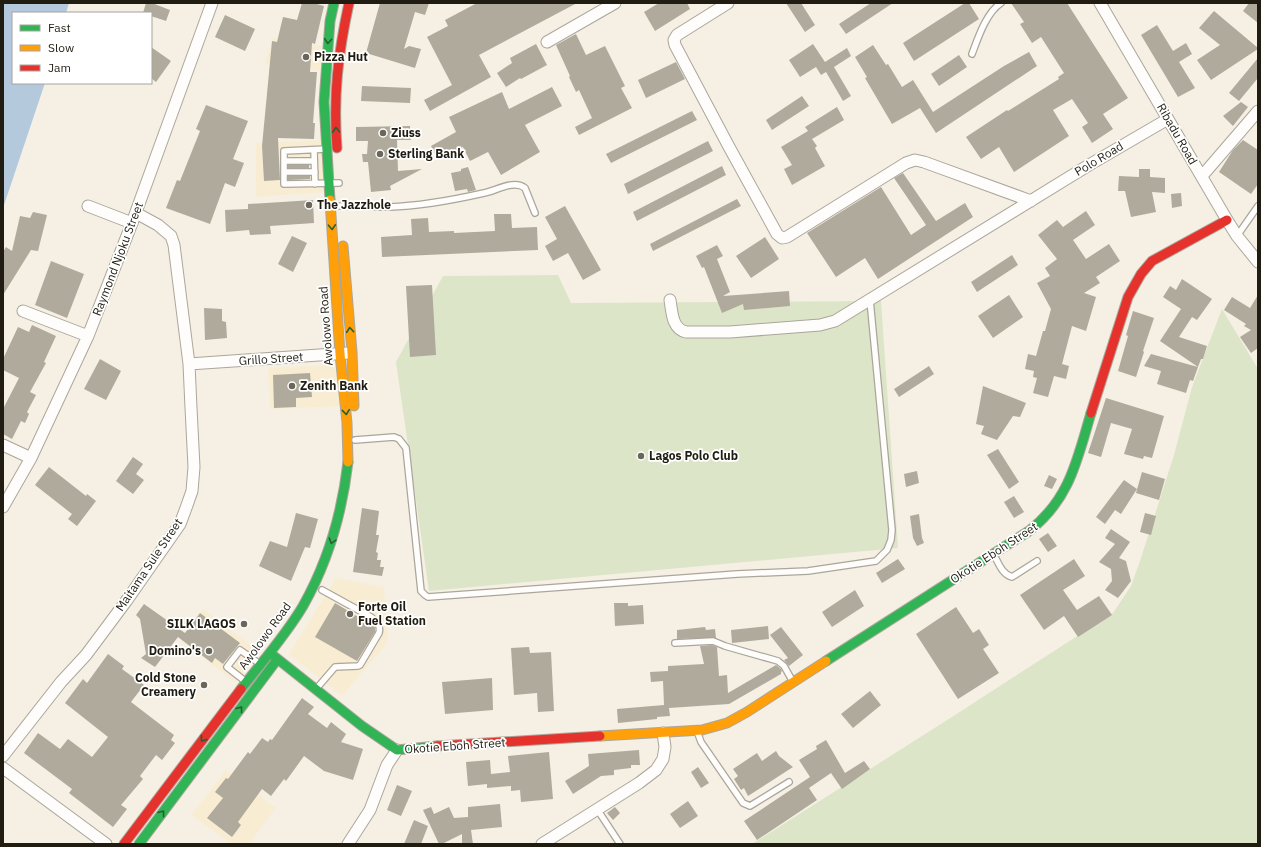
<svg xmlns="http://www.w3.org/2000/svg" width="1261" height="847" viewBox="0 0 1261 847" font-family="'IBM Plex Sans',sans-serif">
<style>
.built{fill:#f8edd2}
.green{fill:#dde5c9}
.water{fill:#b5c9dd}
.building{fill:#afaa9c}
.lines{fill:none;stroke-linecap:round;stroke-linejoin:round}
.lane-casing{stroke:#aba69b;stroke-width:8}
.street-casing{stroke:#aba69b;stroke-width:13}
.fast-casing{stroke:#aba69b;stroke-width:11}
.slow-casing{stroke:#aba69b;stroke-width:11}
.jam-casing{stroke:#aba69b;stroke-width:11}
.lane{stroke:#fefdfb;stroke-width:5.5}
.street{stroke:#fefdfb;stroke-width:11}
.fast{stroke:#30b455;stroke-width:9}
.slow{stroke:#ff9f0a;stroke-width:9}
.jam{stroke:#e5322d;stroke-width:9}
.oneway{stroke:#276030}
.poi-dot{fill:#6b665a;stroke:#fff;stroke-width:1.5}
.labels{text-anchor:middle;stroke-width:3.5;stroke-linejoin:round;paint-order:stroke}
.poi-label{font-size:12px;font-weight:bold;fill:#201c11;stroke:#fff;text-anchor:start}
.street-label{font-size:12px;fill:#201c11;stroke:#fff}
</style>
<rect width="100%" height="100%" fill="#f5f0e3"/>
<path class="built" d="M273,38L327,47L325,71L265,64Z
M323,140L327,192L256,197V143Z
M330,365L339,371L342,406L270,409L268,368Z
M336,578L384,587L388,642L342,696L289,654Z
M203,609L259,652L235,682L180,640Z
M226,770L276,808L249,844H232L191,815Z"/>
<path class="green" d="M558,275L571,303L881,301L898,548L429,591L396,362L443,276Z
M1222,309L1258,369V844H752L955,715L1113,613L1131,586L1141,558L1174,455L1192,387Z"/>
<path class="water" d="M3,3H69L66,13H13V83H45L3,208Z"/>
<path class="building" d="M146,3H152L170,10L166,21L151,16V13H143Z
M302,3H313L324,6L315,44L312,43L310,72H317L313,123H315L314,139L278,138L280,180L264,181L262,146L272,41L277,42L283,17L297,20Z
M380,3H429L425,15L415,12L404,49L409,46L421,49L415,68L366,53Z
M477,3H577L479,55L491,77L430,111L424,100L452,85L427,37L448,26L445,20Z
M659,3H687L690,9L655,31L644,12Z
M786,3H801L815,25L805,32Z
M871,3H893L846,34L839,24Z
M965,3H969L979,19L914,61L903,43Z
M1011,3H1067L1128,98L1103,114L1113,129L1092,143L1082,127L1088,123L1072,99L1053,110L1069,136L1014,172L999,147L981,159L966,137L1007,110L1008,111L1059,79L1058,77L1064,73L1041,37L1032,43L1020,24L1024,22Z
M1249,3H1258V23L1243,11Z
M1214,11L1258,48V49L1211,80L1197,60L1220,45L1199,28Z
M225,15L255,29L245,51L215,37Z
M1157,25L1173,51L1186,43L1192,54L1179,62L1195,88L1178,97L1141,35Z
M576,34L586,55L605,46L625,86L621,88L632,108L579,135L575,127L592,118L579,90L576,92L569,77L570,76L556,45Z
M536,44L547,65L521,79L520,78L506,87L497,73L512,63L510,58Z
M813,44L825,62L847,48L851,56L834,67L851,96L843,101L826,72L821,75L816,67L800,77L789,60Z
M873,45L886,65L888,64L902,87L913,80L933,112L1004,66L1029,52L1037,66L936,133L920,108L892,124L865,78L867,77L855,57Z
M151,47L171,61L156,82L151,78Z
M959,55L967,67L939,86L931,74Z
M1258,58V78L1239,101L1229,93Z
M676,62L685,79L646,98L638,80Z
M362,86L411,88L410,103L361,101Z
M552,87L562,106L525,125L540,152L501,175L488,152L470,161L463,147L438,160L431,146L456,132L449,117L502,92L509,109Z
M802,96L809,106L772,130L766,120Z
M1241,102L1248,107L1233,126L1223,116Z
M206,105L248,121L233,159L244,163L235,187L225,183L210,224L166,208L177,180L180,181L200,131L196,129Z
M837,107L844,120L812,139L817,146L815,148L825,166L792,185L784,169L792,165L781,147L808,131L805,127Z
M692,111L697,120L611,163L606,154Z
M410,126L411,140H397L398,171L422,169L390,186L391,190L371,192L368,162H363L362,154H367L368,141H356V127Z
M1243,140L1258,150V184L1251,194L1219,172L1233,150Z
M708,141L713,151L628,194L624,184Z
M288,165H309V168H288Z
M722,166L726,175L637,221L633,212Z
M468,167L476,190L468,192L467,189L455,191L451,173L461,171V169Z
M1139,169H1150V177L1165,178V193L1152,192L1156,212L1131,217L1125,191H1118L1119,176L1139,177Z
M903,173L936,221L965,203L973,217L878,279L865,258L836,277L807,233L881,187L911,235L926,225L894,178Z
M288,176H310V179L288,180Z
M1181,193L1182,206L1172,208L1171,194Z
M737,199L741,206L653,251L650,244Z
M313,200L314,223L270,226L271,234L250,235L249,230L226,232L225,210L248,209V204Z
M565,206L601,270L583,280L568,253L553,261L545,246L557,239L545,217Z
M1086,211L1095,225L1073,240L1086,259L1109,244L1120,261L1096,277L1100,283L1084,293L1096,297L1086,331L1072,326L1062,364L1069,366L1066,379L1054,376L1048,397L1033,393L1037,378L1033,377L1034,371L1025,369L1028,354L1036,356L1043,331H1045L1051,309L1037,283L1050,276L1045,268L1057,259L1038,235L1057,220L1063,227Z
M33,212L47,215L38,251L31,250L3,295V252L6,247L12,251L20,216L30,218Z
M494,214H511L512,228L537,227L538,250L382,257L381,237L412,235L411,219L428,218L429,232L454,231V233L495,231Z
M292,236L307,243L293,272L278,264Z
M765,237L779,259L751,278L736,256Z
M717,245L723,256L717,259L730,292L723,296L789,291L790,306L744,310L743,304L722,313L704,267L702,268L696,256Z
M1012,255L1018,265L977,292L971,282Z
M51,261L84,274L67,318L35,305Z
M1182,279L1212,299L1197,320L1192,317L1179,337L1207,346L1203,359H1201L1198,367L1160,341L1181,309L1163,297L1170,286L1176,290Z
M432,285L436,355L410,357L406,286Z
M1009,295L1023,317L993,338L978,316Z
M1258,295V348L1251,353L1240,337L1251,330L1244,326L1246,324L1224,310L1232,297L1250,308Z
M204,308L222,309V321L226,322L227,338L205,340Z
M1133,311L1154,318L1143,351L1144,352L1136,377L1118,371L1128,336L1126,335Z
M32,325L56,336L44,362L46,363L30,392L36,395L27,412L29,414L25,423L21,421L12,439L3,434V409L19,378L3,370V359L18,327L29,332Z
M1151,354L1198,367L1193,381L1190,380L1186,393L1157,384L1161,371L1144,366Z
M100,359L121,371L106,400L84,389Z
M929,366L934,374L899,397L894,389Z
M310,373L312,397L296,398V407L274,408L273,375Z
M983,386L1026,403L1020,417L1013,416L997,440L981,434L984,426L976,424Z
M1106,398L1164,416L1152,458L1144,456L1143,459L1124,454L1132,429L1111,423L1101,457L1088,453Z
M998,449L1019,482L1009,489L987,455Z
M133,457L143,464L136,474L144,480L133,494L116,481Z
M49,467L86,496L87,494L96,501L77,526L68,519L72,514L35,485Z
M917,471L919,483L906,487L904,474Z
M1142,472L1165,479L1159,500L1136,493Z
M1049,475L1057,479L1052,489L1044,486Z
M1124,480L1137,489L1121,514L1115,510L1105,524L1096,517Z
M1014,496L1024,512L1014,518L1004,502Z
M362,508L379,511L376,535H379L376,552L378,553L377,560H381L380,567H384L382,576L353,572Z
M296,513L318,519L310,548L305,547L291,581L259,566L270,541L287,547Z
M1145,513L1156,516L1151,535L1140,532Z
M919,514L922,538L924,543L917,546L913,538L910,516Z
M1111,529L1130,542L1119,558L1126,561L1131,581L1118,598L1105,590L1112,581L1111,569L1099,562L1115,544L1105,538Z
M1048,533L1057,546L1048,552L1039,539Z
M898,559L905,569L882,583L876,573Z
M1074,559L1085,576L1063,590L1077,610L1099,596L1112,615L1078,637L1064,616L1044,630L1020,595Z
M855,590L864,606L832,627L822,612Z
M335,603L375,627V632L357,661L315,637Z
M614,603H628V606L643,605L644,624L615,626Z
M144,604L185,633L200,613L240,643L223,664L215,658L212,663L178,637L155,667L141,658L146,654L140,619L136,615Z
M956,607L973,633L979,629L989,645L983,649L999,673L958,699L916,634Z
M768,626L769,639L732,643L731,630Z
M705,627L706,630L715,629L716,638L677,639V630Z
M781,627L803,655L789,666L784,660L788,658L770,635Z
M712,645L717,647L719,676L727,675L728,693L776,665L781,669L782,671L781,672V674L729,704L669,708L670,716L657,717V719L618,723L617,709L664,705L663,681L651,682L650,672L668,671V666L704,664L700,646Z
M529,647L530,653L551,652L554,711L538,712L537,693L514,695L511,648Z
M108,654L124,666L122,669L144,685L131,702L174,735L171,740L175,743L162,760L156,755L140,776L143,779L121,805L127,809L113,827L69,793L72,789L24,753L38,733L60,749L68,739L92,757L108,737L65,703L83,679L87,683Z
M492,678L493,710L445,714L442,682Z
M870,691L881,705L853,728L841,714Z
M302,698L314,707L308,714L327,728L331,722L346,734L341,742L363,749L353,780L324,771L304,756L286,781L284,779L271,796L262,789L238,822L241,825L232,837L207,818L223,798L215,792L226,778L228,779L248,752L250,754L262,738L268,742L270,739L272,740Z
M826,740L845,773L864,761L870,769L842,789L831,773L809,788L817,800L757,840L744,821L810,777L799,760L817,749L816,746Z
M639,750L640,765H631V768L614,770V775L601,776L573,794L565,781L589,766L588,754Z
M776,751L779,756L793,767L748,796L744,788L741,790L734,779L738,776L733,769L757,753L762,761Z
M549,752L553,799L521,802L520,790L511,791V786L487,788V784L468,786L466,762L490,760L491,774L510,772L508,756Z
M698,767L709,783L701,788L691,772Z
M397,785L412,791L401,816L387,810Z
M688,801L698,816L680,828L670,814Z
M500,804L502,827L471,830L473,844H462V834L442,844H439L423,810L431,807L434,814L449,807L454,818L468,817V807Z
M615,807L620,813L613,820L607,813Z
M414,820L428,826L421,844H404Z"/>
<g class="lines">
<defs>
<path id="lane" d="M972,54C978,38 986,13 1001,3
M327,149L284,151V184L339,183
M314,150L315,184
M284,161H314
M284,172H315
M340,206C356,206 373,207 389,207C421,206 453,200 484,193C496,191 514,179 525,188L535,213
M1237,236L1258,206
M355,440L394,437L399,439L406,448L421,591L425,595L428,597L737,574L808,571L876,561L887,550L891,540L892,530L870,300
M994,555C999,564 1002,574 1012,577L1037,561
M675,643L713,641L725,646L778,661L784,666L793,682
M245,681L227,667L240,650L260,664
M317,688L335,667L358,666L360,665L379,633C381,625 377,622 371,617L322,590
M697,731L701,742L743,803L750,806L789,782
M597,809L620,844"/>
<path id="street" d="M728,3L677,35L674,40L675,45L728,145L777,234L782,238L787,237L906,163L915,160L924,162L1031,201
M1100,3L1227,220L1237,236L1258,262
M547,42L615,3
M1202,176L1258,111
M88,206L132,223
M670,300C672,312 672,329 686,332H730L820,325L835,321L1089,165L1168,119
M23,311L88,336
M189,364L348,353
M3,445L31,458
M3,507L31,458L88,336L132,223L212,3
M3,756L61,682L86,655L127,600L180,524L186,508L192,491L194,467L191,408L189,364L174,245L171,236L158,225L136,213
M3,768L106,844
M348,844L370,810L387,765L397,750
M542,844L639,783L656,770L663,759L665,747L663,733"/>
<path id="fast" d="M330,200L324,102L330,21L334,3
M270,653L362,726L397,750L437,746
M826,661L1029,531C1070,499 1077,460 1091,413
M241,689C262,662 286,635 303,606C329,560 342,514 348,462
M139,844L276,661"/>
<path id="slow" d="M330,200L340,354L347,423L348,462
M343,246L352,352L354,406
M600,736L702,730L727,723L747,712L826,661"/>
<path id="jam" d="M337,148C333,96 338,54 349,3
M1091,413L1128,297L1141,274L1152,261L1227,220
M437,746L600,736
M124,844L241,689"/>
</defs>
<use href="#lane" class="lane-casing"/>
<use href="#street" class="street-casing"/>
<use href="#fast" class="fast-casing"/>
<use href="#slow" class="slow-casing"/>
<use href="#jam" class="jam-casing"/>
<use href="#lane" class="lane"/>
<use href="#street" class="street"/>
<use href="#fast" class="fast"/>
<use href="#slow" class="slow"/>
<use href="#jam" class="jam"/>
</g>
<defs><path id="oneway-chevron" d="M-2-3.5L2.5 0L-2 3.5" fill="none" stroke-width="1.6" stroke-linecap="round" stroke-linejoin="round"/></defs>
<g class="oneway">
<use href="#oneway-chevron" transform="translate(328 41) rotate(95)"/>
<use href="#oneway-chevron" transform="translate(336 130) rotate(-93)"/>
<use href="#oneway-chevron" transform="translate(332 227) rotate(87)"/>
<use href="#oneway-chevron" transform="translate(350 330) rotate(-95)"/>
<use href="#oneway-chevron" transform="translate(346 412) rotate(84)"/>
<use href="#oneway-chevron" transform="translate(332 541) rotate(108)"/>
<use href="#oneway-chevron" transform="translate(240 709) rotate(-53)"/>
<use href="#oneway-chevron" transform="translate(203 739) rotate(127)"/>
<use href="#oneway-chevron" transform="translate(162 813) rotate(-53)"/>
</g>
<g class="poi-dot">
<circle cx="306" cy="57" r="4"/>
<circle cx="383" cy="133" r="4"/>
<circle cx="380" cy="154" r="4"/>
<circle cx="309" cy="205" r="4"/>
<circle cx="292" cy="386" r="4"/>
<circle cx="641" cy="456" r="4"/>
<circle cx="350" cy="614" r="4"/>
<circle cx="244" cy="624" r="4"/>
<circle cx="209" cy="651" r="4"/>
<circle cx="204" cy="685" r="4"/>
</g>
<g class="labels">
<g class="poi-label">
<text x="314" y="61">Pizza Hut</text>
<text x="391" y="137">Ziuss</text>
<text x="388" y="158">Sterling Bank</text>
<text x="317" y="209">The Jazzhole</text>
<text x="300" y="390">Zenith Bank</text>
<text x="649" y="460">Lagos Polo Club</text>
<text x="358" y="611">Forte Oil<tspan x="358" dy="14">Fuel Station</tspan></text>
<text x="236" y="628" text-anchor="end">SILK LAGOS</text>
<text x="201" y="655" text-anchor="end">Domino's</text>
<text x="196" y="682" text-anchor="end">Cold Stone<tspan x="196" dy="14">Creamery</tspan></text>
</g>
<g class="street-label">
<text transform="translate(1177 134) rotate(60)" y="4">Ribadu Road</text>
<text transform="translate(1099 159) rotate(-31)" y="4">Polo Road</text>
<text transform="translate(118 259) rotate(-69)" y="4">Raymond Njoku Street</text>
<text transform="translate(326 326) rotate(-94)" y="4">Awolowo Road</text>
<text transform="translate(271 359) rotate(-4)" y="4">Grillo Street</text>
<text transform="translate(994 553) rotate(-33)" y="4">Okotie Eboh Street</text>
<text transform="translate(149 565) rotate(-56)" y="4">Maitama Sule Street</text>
<text transform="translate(265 636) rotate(-54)" y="4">Awolowo Road</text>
<text transform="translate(455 746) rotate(-4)" y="4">Okotie Eboh Street</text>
</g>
</g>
<rect width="1261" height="847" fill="none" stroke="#201c11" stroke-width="8"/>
<rect x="12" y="12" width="140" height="72" fill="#ffffff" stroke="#a6a4a0"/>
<rect x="20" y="25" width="20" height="6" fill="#30b455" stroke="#a6a4a0"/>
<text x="48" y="32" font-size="12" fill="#201c11">Fast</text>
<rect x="20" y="45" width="20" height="6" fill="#ff9f0a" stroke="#a6a4a0"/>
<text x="48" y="52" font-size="12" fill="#201c11">Slow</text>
<rect x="20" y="65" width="20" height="6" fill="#e5322d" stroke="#a6a4a0"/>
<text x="48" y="72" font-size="12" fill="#201c11">Jam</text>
</svg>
